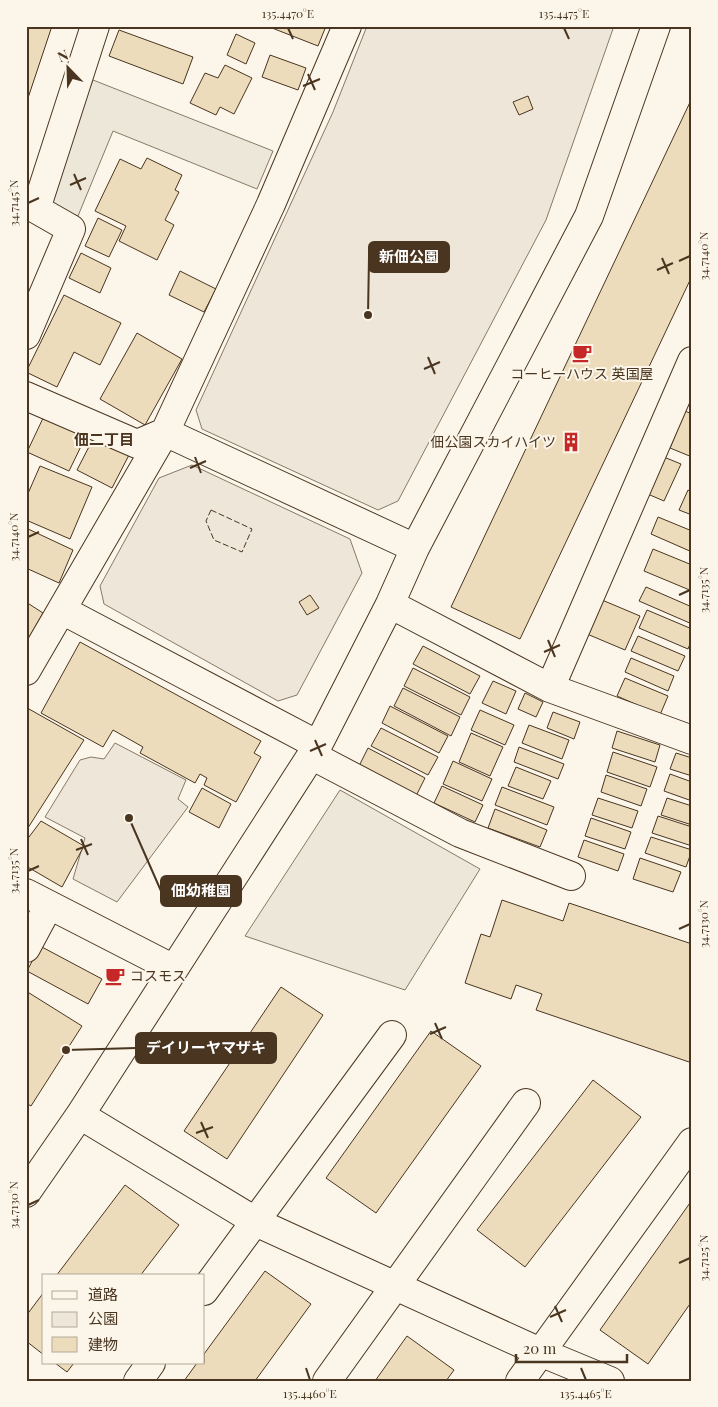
<svg xmlns="http://www.w3.org/2000/svg" width="718" height="1407" viewBox="0 0 718 1407" font-family="'Playfair Display','Noto Sans JP',serif">
<style>
.green{fill:#ede6d9;stroke:#887966}
.parking{fill:#ede7d9;stroke:#887966}
.building{fill:#ecdcbc;stroke:#4a3520}
.lines{fill:none;stroke-linecap:round;stroke-linejoin:round}
.minor-casing{stroke:#4a3520;stroke-width:30}
.minor{stroke:#fbf6e9;stroke-width:28}
.fence{stroke:#4a3520;stroke-width:1;stroke-dasharray:6 2.5;stroke-linecap:butt}
.ticks{fill:none;stroke:#4a3520;stroke-width:2}
.labels{text-anchor:middle;stroke-width:4;stroke-linejoin:round;paint-order:stroke}
.poi-label{font-size:14px;fill:#4a3520;stroke:#fbf6e9}
.neighbourhood-label{font-size:15px;font-weight:bold;fill:#4a3520;stroke:#fbf6e9}
.leader{fill:none;stroke:#4a3520;stroke-width:2}
.callout-dot{fill:#4a3520;stroke:#fbf6e9;stroke-width:2}
.callout{fill:#4a3520;stroke:#4a3520;stroke-width:2}
.callout-label{font-size:15px;text-anchor:middle;font-weight:bold;fill:#fff}
.neatline{fill:none;stroke:#4a3520;stroke-width:2}
.ticks-label{font-size:12px;text-anchor:middle;fill:#4a3520}
</style>
<rect width="100%" height="100%" fill="#fbf6e9"/>
<path class="green" d="M367,26H614L546,220L398,501L378,510L202,429L196,410L333,112Z
M192,465L350,539L362,573L297,695L278,701L104,604L100,586L159,478Z
M115,743L186,780L178,799L188,807L117,902L73,879L85,838L45,817L80,760L91,757L104,759Z"/>
<path class="parking" d="M93,80L273,151L257,189L113,131L78,216L43,202Z
M340,790L480,869L405,990L245,936Z"/>
<path class="building" d="M26,26H52L26,104Z
M272,26H326L318,46L272,28Z
M119,30L193,57L183,84L109,56Z
M236,34L255,43L246,64L227,55Z
M270,55L306,68L298,90L262,77Z
M225,65L252,78L234,114L220,107L216,115L190,103L205,73L218,78Z
M528,96L533,109L519,115L513,102Z
M692,98V276L520,639L451,607Z
M147,158L182,175L175,190L179,192L165,220L174,225L157,260L119,241L126,226L95,211L120,159L141,169Z
M98,218L122,230L109,257L85,246Z
M81,253L111,268L100,293L69,278Z
M180,271L216,289L204,312L169,295Z
M64,295L121,323L100,365L74,352L57,387L26,372Z
M137,333L182,359L145,425L100,399Z
M685,411L692,414V457L670,448Z
M45,414L87,434L69,471L27,452Z
M94,437L129,455L112,488L77,470Z
M659,455L681,464L664,501L643,492Z
M40,466L92,487L70,539L26,520V498Z
M688,490L692,492V515L679,510Z
M658,517L692,531V552L651,534Z
M26,528L73,550L59,583L26,568Z
M653,549L692,565V591L644,571Z
M646,587L692,607V624L639,601Z
M310,595L319,608L307,615L299,602Z
M602,600L640,616L625,650L587,634Z
M26,602L43,613L26,643Z
M647,610L692,629V639L688,649L639,628Z
M638,636L685,656L678,671L631,651Z
M80,642L261,741L254,753L261,757L236,802L204,785L207,778L200,774L195,783L140,753L143,747L113,730L103,747L41,713Z
M423,646L480,676L470,694L413,664Z
M631,658L674,676L668,691L625,672Z
M413,668L470,697L461,715L404,686Z
M625,678L668,696L660,715L617,696Z
M493,681L516,691L506,714L482,703Z
M403,688L460,717L451,736L394,706Z
M525,693L543,702L536,717L518,709Z
M390,706L448,736L439,753L382,723Z
M29,709L84,740L26,831V714Z
M480,710L514,725L505,745L471,730Z
M553,712L580,722L574,739L547,728Z
M529,725L569,740L562,759L522,743Z
M381,728L438,757L428,775L371,746Z
M617,731L660,745L655,762L612,748Z
M471,733L503,747L490,776L459,762Z
M519,747L564,764L558,779L514,762Z
M368,748L425,778L416,796L359,766Z
M613,752L657,767L650,787L607,772Z
M676,753L692,758V776L670,769Z
M453,761L492,779L482,801L443,784Z
M516,767L551,781L543,799L508,786Z
M670,774L692,782V801L664,791Z
M606,775L647,789L641,806L601,792Z
M442,786L483,805L475,822L434,803Z
M502,787L554,807L547,825L495,805Z
M202,788L231,804L219,828L189,812Z
M598,798L638,811L632,828L592,815Z
M667,798L692,806V825L661,815Z
M495,809L547,830L540,847L488,828Z
M658,816L692,827V846L652,833Z
M591,818L631,832L625,849L585,836Z
M41,821L84,846L62,887L26,866V841Z
M651,837L692,850L686,867L645,853Z
M584,840L624,854L618,871L578,857Z
M640,858L681,872L673,892L633,879Z
M502,900L563,921L569,903L692,944V1063L536,1010L542,994L516,985L511,999L465,983L481,934L490,937Z
M40,946L102,979L88,1004L27,971Z
M281,987L323,1015L227,1159L184,1131Z
M26,991L82,1026L31,1106L26,1103Z
M431,1031L481,1066L376,1213L326,1178Z
M593,1080L641,1117L525,1267L477,1230Z
M125,1185L179,1225L140,1276H56Z
M692,1200V1301L648,1364L600,1330Z
M265,1271L311,1304L255,1381H184L197,1363H204V1354Z
M44,1292V1355L26,1341V1316Z
M407,1336L454,1370L446,1381H375Z
M55,1363H74L67,1372Z"/>
<g class="lines">
<defs>
<path id="minor" d="M26,335L71,229L36,209L95,26
M26,396L137,444L165,432L415,548
M390,604L550,688L692,740
M62,610L318,745
M26,671L165,432L271,204L347,26
M550,688L692,361
M311,755L460,833L571,876
M26,893L174,969
M26,948L49,905
M80,1115L260,1224L540,1352L610,1381
M26,1193L80,1115L318,745L390,604L415,548L589,216L656,26
M204,1291L392,1035
M138,1381L151,1363
M327,1381L526,1103
M520,1381L692,1142"/>
</defs>
<use href="#minor" class="minor-casing"/>
<use href="#minor" class="minor"/>
<path class="fence" d="M211,510L252,529L242,552L214,540L206,521Z"/>
</g>
<path class="ticks" d="M288,28L293,39M564,28L569,39M308,74L315,90M303,86L320,79M74,174L81,190M70,185L86,178M28,203L39,198M662,258L669,274M679,261L690,256M657,270L673,263M428,357L435,374M424,369L440,362M195,457L201,473M190,468L206,461M28,537L39,532M679,595L690,590M548,640L555,657M544,652L560,645M315,740L322,756M310,751L326,744M81,839L88,855M76,850L92,844M28,871L39,866M679,929L690,924M435,1023L442,1039M430,1034L446,1027M201,1122L208,1138M196,1133L213,1127M28,1205L39,1200M679,1263L690,1258M555,1306L562,1322M550,1317L566,1310M306,1368L310,1380M581,1368L586,1380"/>
<defs>
<symbol id="cafe-bare" viewBox="-9 -9 18 18"><path d="M-5.5-4.5H6V0H3Q3 3.5 0 3.5H-2.5Q-5.5 3.5-5.5 0ZM3-3.2v2h1.7v-2ZM-6 4.5H4V6H-6Z" fill="#c62828" stroke="#fbf6e9" stroke-width="2.5" paint-order="stroke"/></symbol>
<symbol id="building-bare" viewBox="-9 -9 18 18"><path d="M-4-6H4V6H1V3H-1V6H-4ZM-2.5-4.3h1.7v1.8h-1.7ZM.8-4.3h1.7v1.8H.8ZM-2.5-1h1.7V.8h-1.7ZM.8-1h1.7V.8H.8Z" fill="#c62828" stroke="#fbf6e9" stroke-width="2.5" paint-order="stroke"/></symbol>
</defs>
<g fill-rule="evenodd">
<use href="#cafe-bare" x="568" y="339" width="28" height="28"/>
<use href="#building-bare" x="557" y="428" width="28" height="28"/>
<use href="#cafe-bare" x="101" y="962" width="28" height="28"/>
</g>
<g class="labels">
<g class="poi-label">
<text x="582" y="379">コーヒーハウス 英国屋</text>
<text x="556" y="447" text-anchor="end">佃公園スカイハイツ</text>
<text x="130" y="981" text-anchor="start">コスモス</text>
</g>
<g class="neighbourhood-label">
<text x="104" y="445">佃二丁目</text>
</g>
</g>
<path class="leader" d="M368 315L369 257M129 818L161 891M66 1050L136 1048"/>
<g class="callout-dot">
<circle cx="368" cy="315" r="5"/>
<circle cx="129" cy="818" r="5"/>
<circle cx="66" cy="1050" r="5"/>
</g>
<g class="callout">
<rect x="369" y="242" width="80" height="30" rx="5"/>
<rect x="161" y="876" width="80" height="30" rx="5"/>
<rect x="136" y="1033" width="140" height="30" rx="5"/>
</g>
<g class="callout-label">
<text x="409" y="262">新佃公園</text>
<text x="201" y="896">佃幼稚園</text>
<text x="206" y="1053">デイリーヤマザキ</text>
</g>
<rect width="718" height="1407" fill="none" stroke="#fbf6e9" stroke-width="55"/>
<rect x="42" y="1274" width="162" height="90" fill="#fbf6e9" stroke="#b4a999"/>
<rect x="52" y="1291" width="25" height="8" fill="#fbf6e9" stroke="#b4a999"/>
<text x="88" y="1300" font-size="15" fill="#4a3520">道路</text>
<rect x="52" y="1312" width="25" height="15" fill="#ede6d9" stroke="#b4a999"/>
<text x="88" y="1324" font-size="15" fill="#4a3520">公園</text>
<rect x="52" y="1337" width="25" height="15" fill="#ecdcbc" stroke="#b4a999"/>
<text x="88" y="1350" font-size="15" fill="#4a3520">建物</text>
<g transform="translate(68 68) rotate(337)" stroke="#fbf6e9" stroke-width="4" paint-order="stroke">
<path d="M0-4L9 19L0 12L-9 19Z" fill="#4a3520"/>
<text y="-8" font-size="14" font-weight="bold" text-anchor="middle" fill="#4a3520">N</text>
</g>
<path d="M516 1354v8h111v-8" fill="none" stroke="#4a3520" stroke-width="2.5"/>
<text x="523" y="1354" font-size="15" fill="#4a3520" stroke="#fbf6e9" stroke-width="4" paint-order="stroke">20 m</text>
<rect x="28" y="28" width="662" height="1352" class="neatline"/>
<g class="ticks-label">
<text x="288" y="18">135.4470°E</text>
<text x="564" y="18">135.4475°E</text>
<text transform="translate(14 203) rotate(-90)" y="4">34.7145°N</text>
<text transform="translate(704 256) rotate(-90)" y="4">34.7140°N</text>
<text transform="translate(14 537) rotate(-90)" y="4">34.7140°N</text>
<text transform="translate(704 590) rotate(-90)" y="4">34.7135°N</text>
<text transform="translate(14 871) rotate(-90)" y="4">34.7135°N</text>
<text transform="translate(704 924) rotate(-90)" y="4">34.7130°N</text>
<text transform="translate(14 1205) rotate(-90)" y="4">34.7130°N</text>
<text transform="translate(704 1258) rotate(-90)" y="4">34.7125°N</text>
<text x="310" y="1398">135.4460°E</text>
<text x="586" y="1398">135.4465°E</text>
</g>
</svg>
